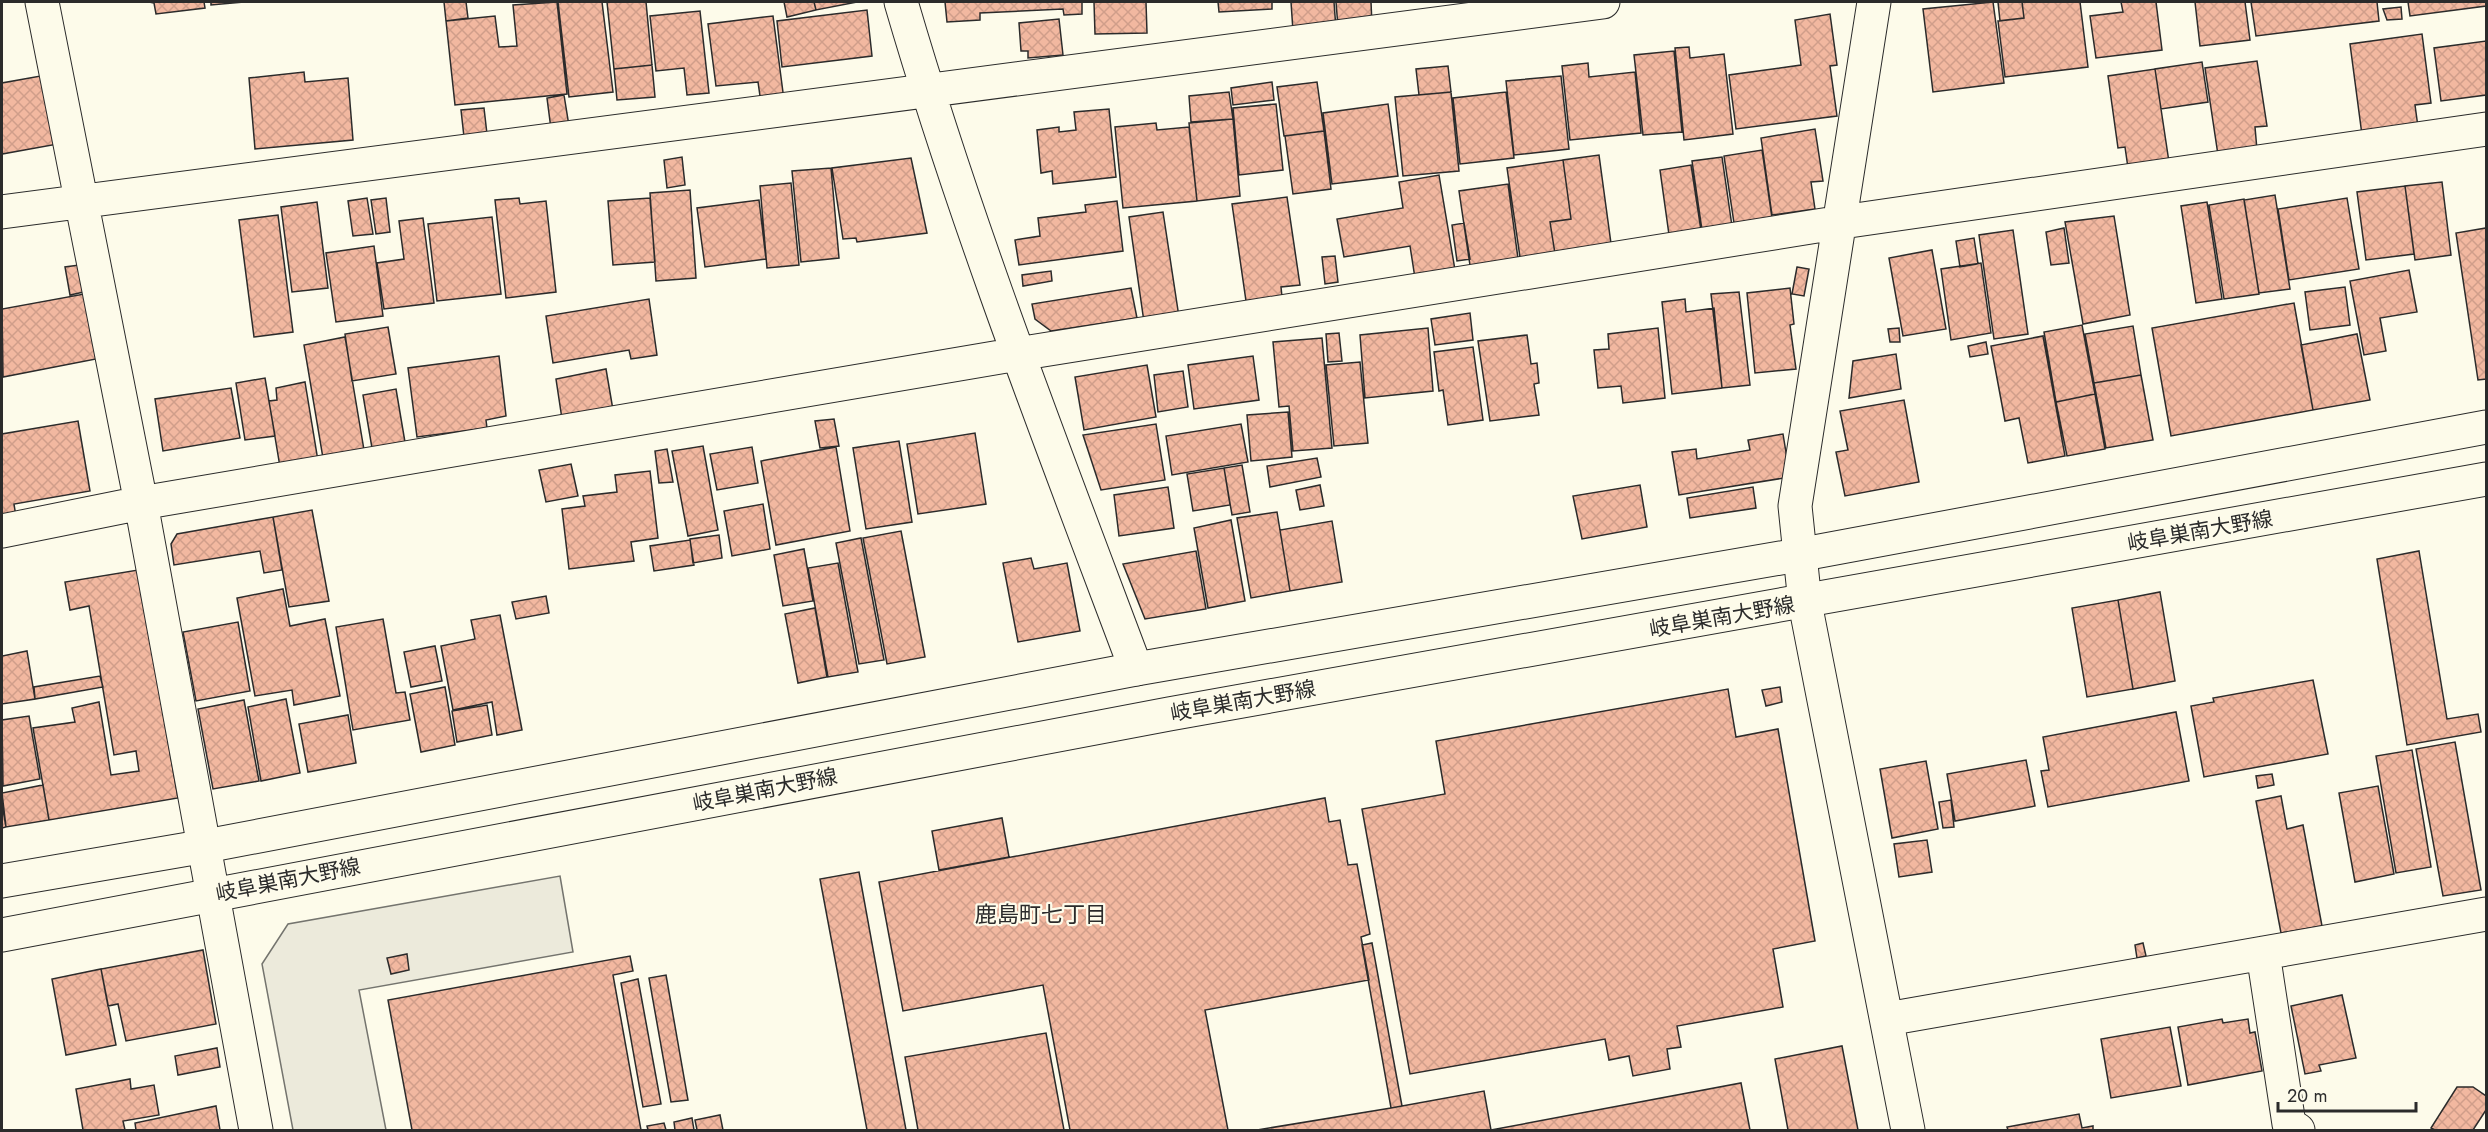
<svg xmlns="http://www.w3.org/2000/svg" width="2488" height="1132" viewBox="0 0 2488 1132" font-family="Jost,'Noto Sans JP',sans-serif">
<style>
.parking{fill:#eceadb;stroke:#74746e;stroke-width:1.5}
.building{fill:url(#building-cross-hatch);stroke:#2b2b2b;stroke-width:1.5}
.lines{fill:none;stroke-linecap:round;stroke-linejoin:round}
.minor-casing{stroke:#2b2b2b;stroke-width:35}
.major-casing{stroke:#2b2b2b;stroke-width:35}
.minor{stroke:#fdfbea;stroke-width:33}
.major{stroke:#fdfbea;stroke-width:33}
.labels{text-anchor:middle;stroke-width:4.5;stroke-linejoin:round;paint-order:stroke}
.street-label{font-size:21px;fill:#2b2b2b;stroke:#fdfbea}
.neighbourhood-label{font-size:22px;fill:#2b2b2b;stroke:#fdfbea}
</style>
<defs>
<pattern id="building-cross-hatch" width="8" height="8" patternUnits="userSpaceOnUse" patternTransform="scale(1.5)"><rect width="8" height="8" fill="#f2b8a0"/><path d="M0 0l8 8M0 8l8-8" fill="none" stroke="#d09e8a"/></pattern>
</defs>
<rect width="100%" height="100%" fill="#fdfbea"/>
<path class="parking" d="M560,876L573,952L359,990L386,1130H293L262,964L288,924Z"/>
<path class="building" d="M149,2H204L205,8L156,14L154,3Z
M211,2H244L211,5Z
M444,2H466L468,18L446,21Z
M557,2L567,94L455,105L446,21L495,16L499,47L517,46L513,5Z
M558,2H602L613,92L569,97Z
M607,2H646L652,65L614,69Z
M784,2H814L816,10L787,17Z
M814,2H857L816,10Z
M945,2H1082V14L1064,15L1063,9L980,13V20L947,22Z
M1094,2H1146L1147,33L1095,34Z
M1218,2H1272V9L1219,12Z
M1291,2H1334L1336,29L1293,31Z
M1336,2H1371L1372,25L1338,27Z
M1993,2L2004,83L1933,92L1923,9Z
M1998,2H2022L2024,18L2000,21Z
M2022,2H2080L2088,67L2005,77L1998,21L2024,18Z
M2121,2H2156L2162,50L2096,58L2090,16L2123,12Z
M2195,2H2245L2250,40L2200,46Z
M2251,2H2377L2379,21L2256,36Z
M2408,2H2486V6L2410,16Z
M2401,7L2402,19L2387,20L2383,9Z
M867,10L872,56L782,67L777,21Z
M700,11L709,93L687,95L684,68L656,71L650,16Z
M1830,14L1837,65L1830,66L1837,116L1736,129L1729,75L1801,65L1795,20Z
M773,16L784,100L761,103L758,82L716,86L708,24Z
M1059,19L1063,55L1028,58V51H1021L1019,23Z
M2422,34L2431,103L2415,105L2418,127L2362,135L2350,44Z
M2486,41V95L2441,101L2434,48Z
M1689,47L1690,58L1724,54L1733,134L1684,140L1675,48Z
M1674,51L1682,132L1643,135L1634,55Z
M2257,61L2267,126L2255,127L2257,150L2218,155L2205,68Z
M2202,62L2208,102L2161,109L2155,69Z
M1588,63L1589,77L1635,72L1641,133L1570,140L1562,66Z
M652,65L655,97L617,100L614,69Z
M1448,66L1451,92L1419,95L1416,69Z
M2155,69L2169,162L2128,168L2125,147L2118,148L2108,76Z
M304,72L305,82L348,78L353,140L255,149L249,78Z
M46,75L58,144L2,154V83Z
M1561,76L1569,149L1514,155L1506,81Z
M1272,82L1274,100L1233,105L1231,88Z
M1317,82L1324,131L1284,136L1277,87Z
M1229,92L1233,119L1191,122L1189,96Z
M1451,92L1459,171L1403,176L1395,97Z
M1506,92L1514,158L1460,164L1453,98Z
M564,95L569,126L551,129L547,98Z
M1276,104L1283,170L1239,175L1233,108Z
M1388,104L1398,176L1332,184L1323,113Z
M484,108L487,134L464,137L461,110Z
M1109,109L1116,177L1053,184L1052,171L1041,173L1037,130L1059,127V132L1076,130L1074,112Z
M1233,119L1240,196L1197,201L1189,123Z
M1156,123L1157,130L1189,127L1197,201L1123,208L1115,127Z
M1815,129L1823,181L1811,182L1815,209L1772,215L1761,138Z
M1324,131L1331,189L1293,194L1285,136Z
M1762,150L1772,218L1734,223L1724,156Z
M1599,155L1612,251L1556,260L1550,222L1571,219L1563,160Z
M682,157L685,185L667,188L664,160Z
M1722,157L1733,233L1703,237L1692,161Z
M911,158L927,233L857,242L856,238L843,239L832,168Z
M1563,160L1571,219L1550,222L1556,260L1521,264L1507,168Z
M1691,165L1702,237L1670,242L1660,170Z
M831,168L839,258L801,262L792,171Z
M1439,175L1455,270L1415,278L1410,246L1344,257L1337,219L1403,208L1399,182Z
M2442,182L2451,255L2415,260L2405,186Z
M791,183L799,265L767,268L760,186Z
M1508,184L1519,266L1471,272L1459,191Z
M2405,186L2414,254L2366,260L2357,192Z
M690,190L696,278L656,281L650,193Z
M2275,195L2290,289L2259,293L2244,200Z
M1287,197L1300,285L1281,287L1282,297L1246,301L1232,204Z
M367,198L373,234L353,236L348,201Z
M386,198L390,232L376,234L371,200Z
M519,198L520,204L546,201L556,292L506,298L495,200Z
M650,198L655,262L613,265L608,201Z
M2347,198L2359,269L2289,280L2278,209Z
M2244,199L2259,294L2224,299L2209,205Z
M759,200L766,259L705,267L697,208Z
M1117,201L1123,251L1019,265L1015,240L1040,236L1038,218L1086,212L1085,205Z
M317,202L328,288L292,292L281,207Z
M2207,202L2222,299L2196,303L2181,206Z
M1163,212L1179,317L1144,322L1129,217Z
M278,215L293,332L254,337L239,220Z
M2114,216L2130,315L2083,324L2065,222Z
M492,217L501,294L437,301L428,224Z
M423,218L434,303L384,309L377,263L404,259L399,221Z
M1464,223L1470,259L1457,261L1452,225Z
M2064,228L2069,263L2051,265L2046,232Z
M2486,228V379L2478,380L2456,233Z
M2013,230L2028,334L1994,339L1979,235Z
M1974,238L1978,264L1960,267L1956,241Z
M374,246L383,316L336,322L326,253Z
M1932,250L1946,329L1903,336L1889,258Z
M1335,256L1338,282L1325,284L1322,257Z
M1981,263L1991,333L1951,340L1941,269Z
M79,265L84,292L70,295L65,267Z
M1797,267L1809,269L1804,296L1792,294Z
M2409,270L2417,312L2380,318L2386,351L2364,355L2350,281Z
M1051,271L1052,281L1023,286L1022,275Z
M2345,287L2350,325L2310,330L2305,292Z
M1131,288L1137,318L1051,331L1035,319L1032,304Z
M1790,288L1794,324L1790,325L1796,369L1755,373L1747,293Z
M1739,292L1750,385L1722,388L1711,294Z
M84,294L96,359L3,377L2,309Z
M649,299L657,355L631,359L629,350L553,363L546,316Z
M1685,299L1686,312L1714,308L1722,388L1672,394L1662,302Z
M2294,303L2313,410L2171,436L2152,328Z
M1470,313L1473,340L1435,345L1431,319Z
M2082,325L2095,394L2056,402L2044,332Z
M2133,326L2141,375L2094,383L2085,334Z
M388,327L396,374L352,381L345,334Z
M1428,328L1433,391L1365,398L1360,335Z
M1658,328L1665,398L1623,403L1621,386L1598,388L1594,350L1609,349L1608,334Z
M1899,328L1900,342H1890L1888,329Z
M1339,333L1342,361L1328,362L1326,334Z
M2357,334L2370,400L2313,410L2301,345Z
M1527,335L1531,364L1537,363L1539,383L1534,384L1539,415L1490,421L1478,341Z
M2043,336L2065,456L2028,463L2019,418L2005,421L1991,346Z
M345,337L365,456L324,464L304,345Z
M1322,338L1332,448L1293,451L1289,406L1279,407L1273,342Z
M1986,342L1988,354L1970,357L1968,346Z
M1473,347L1483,420L1448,425L1443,390L1439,391L1434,352Z
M1896,354L1901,389L1849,398L1853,361Z
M499,356L506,416L486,420L487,428L417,437L408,368Z
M1253,356L1259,400L1194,409L1188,365Z
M1360,362L1368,443L1334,446L1326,365Z
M1147,365L1156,417L1084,430L1075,377Z
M606,369L613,410L562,419L556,379Z
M1183,371L1188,407L1158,412L1154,375Z
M2141,375L2153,440L2106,448L2094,383Z
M265,378L275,436L245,440L236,383Z
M305,382L318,461L280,467L269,401L277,400L276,388Z
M231,388L240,438L163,451L155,399Z
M396,389L407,454L374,460L363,395Z
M2095,394L2105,449L2067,456L2056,402Z
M1904,400L1919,482L1845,496L1836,452L1848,450L1840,411Z
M1288,412L1292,457L1251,461L1247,415Z
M834,419L839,446L820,448L815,421Z
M78,421L90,491L14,504L16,517L2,519V434Z
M1156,424L1165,480L1101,490L1083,435Z
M1241,424L1248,462L1172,475L1166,436Z
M975,433L986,504L918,514L907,444Z
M1783,434L1790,477L1679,495L1672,452L1696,449L1697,459L1750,450L1748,440Z
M899,441L912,522L866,529L853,448Z
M703,446L718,530L688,536L672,451Z
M752,447L758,483L717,490L710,454Z
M836,447L850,531L776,545L761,461Z
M667,449L673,482L659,483L655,451Z
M1317,458L1321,477L1270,487L1267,466Z
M571,464L578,496L546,502L539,470Z
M1242,465L1250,512L1232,515L1224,468Z
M1224,468L1230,505L1193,511L1187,474Z
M650,471L658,538L631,542L634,561L569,569L562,509L585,506L583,496L617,492L615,475Z
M1320,485L1324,506L1300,510L1296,490Z
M1640,485L1647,527L1582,539L1573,496Z
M1168,487L1174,528L1119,536L1114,495Z
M1753,487L1756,508L1690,518L1687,498Z
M763,504L770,549L732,556L724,511Z
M312,510L329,601L289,607L273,517Z
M1277,512L1290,591L1251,598L1237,518Z
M273,517L282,570L264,573L260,551L174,565L171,544L177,534Z
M1231,520L1245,601L1208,608L1194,528Z
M1332,521L1342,582L1290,591L1280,530Z
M901,531L925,657L887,664L863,538Z
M719,535L722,558L693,563L690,539Z
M861,538L884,660L859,664L836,543Z
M690,540L694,565L654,571L650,546Z
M804,549L813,601L783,606L774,555Z
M1196,551L1206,609L1145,619L1123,564Z
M2419,551L2447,719L2478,714L2481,732L2407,745L2377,559Z
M1031,558L1034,569L1067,563L1080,631L1018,642L1003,563Z
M838,563L858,672L828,677L808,568Z
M138,570L178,798L49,820L33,728L75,722L72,708L99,702L111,775L139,771L136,751L114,755L89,606L70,610L65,582Z
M283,589L290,626L325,619L340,696L294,705L292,690L255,696L237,598Z
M2160,592L2175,681L2133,689L2118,600Z
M546,596L549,613L516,619L512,602Z
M2118,600L2133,689L2087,697L2072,608Z
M815,608L827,677L798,683L785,614Z
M500,615L522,730L497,735L492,702L453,710L441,646L475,639L471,620Z
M383,619L396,693L405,692L410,720L353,730L336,627Z
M238,622L250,691L196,701L183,632Z
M435,646L442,681L411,687L404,652Z
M27,651L35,699L2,704V656Z
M100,676L103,687L35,699L34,687Z
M2313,680L2328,754L2204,777L2191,706L2214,702L2213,698Z
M445,687L455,745L421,752L410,694Z
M1780,687L1782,702L1766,706L1762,690Z
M1728,689L1736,737L1778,729L1815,941L1773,949L1783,1007L1677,1026L1681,1047L1667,1049L1670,1069L1633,1076L1629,1056L1609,1060L1605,1039L1410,1074L1362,809L1445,794L1436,741Z
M286,699L300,773L261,781L248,707Z
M244,700L259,781L213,789L198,709Z
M487,705L492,735L457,742L452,711Z
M2176,712L2189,781L2048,807L2041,771L2049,770L2043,737Z
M348,715L356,763L308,772L299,724Z
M29,716L40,779L3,786L2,720Z
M2455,742L2481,890L2443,896L2416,749Z
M2412,750L2431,867L2396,873L2376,756Z
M2026,760L2035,806L1955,821L1947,774Z
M1926,761L1938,829L1892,838L1880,769Z
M2272,774L2274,785L2258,788L2256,776Z
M43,785L49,820L6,827L2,793Z
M2378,786L2394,874L2355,882L2339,793Z
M2281,796L2287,829L2303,825L2322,926L2281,933L2256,801Z
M1325,798L1329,822L1340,820L1348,865L1357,864L1370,934L1361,937L1369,980L1205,1010L1228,1130H1070L1043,985L903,1011L879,882Z
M1951,800L1954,827L1943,828L1939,802Z
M2,804L6,827L2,828Z
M1002,818L1009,857L939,870L932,831Z
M1927,840L1932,872L1899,877L1894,844Z
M859,872L906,1130H867L820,879Z
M1372,943L1402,1106L1391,1108L1362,945Z
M2143,943L2146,956L2137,958L2135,945Z
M203,950L216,1024L126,1041L118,1004L108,1006L101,969Z
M407,954L409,970L391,974L387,958Z
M630,956L633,971L613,975L641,1130H412L388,1000Z
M101,969L116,1045L66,1055L52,979Z
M666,975L688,1100L671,1102L649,978Z
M638,979L661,1104L643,1107L621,983Z
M2342,995L2356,1058L2319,1065L2321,1071L2305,1074L2291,1006Z
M2222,1019L2223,1023L2248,1019L2250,1033L2255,1032L2262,1071L2188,1085L2178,1027Z
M2170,1027L2181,1086L2111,1098L2101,1039Z
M1046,1033L1064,1130H918L905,1057Z
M1842,1046L1858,1130H1788L1775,1059Z
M217,1048L220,1067L178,1075L175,1056Z
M130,1079L131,1089L154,1085L159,1115L123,1121L125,1130H83L76,1089Z
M1741,1083L1750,1130H1491Z
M2457,1087H2473L2486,1096V1110L2473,1130H2435L2431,1128Z
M1484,1091L1491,1130H1257L1391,1108Z
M216,1106L220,1130H136L135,1123Z
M2079,1114L2082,1128L2093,1126V1130H2008L2007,1127Z
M720,1115L723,1130H697L695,1120Z
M692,1118L694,1130H675L674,1122Z
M664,1123L666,1130H648L647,1126Z"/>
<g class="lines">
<defs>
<path id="minor" d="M42,2L141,503L256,1130
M901,2C967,228 1053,448 1136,669
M1874,2L1795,506L1805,603L1908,1130
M2,212L1603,2
M2,531L141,503L1018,354L1842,222L2486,129
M2263,953L2289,1124L2298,1130
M1887,1019L2486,914"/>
<path id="major" d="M2,881L206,846L1136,669L1798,555L2486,427
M2,935L1169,714L2486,479"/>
</defs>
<use href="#minor" class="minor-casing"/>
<use href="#major" class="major-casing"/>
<use href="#minor" class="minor"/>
<use href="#major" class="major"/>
</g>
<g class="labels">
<g class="street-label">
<text transform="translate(2200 531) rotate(-10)" y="7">岐阜巣南大野線</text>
<text transform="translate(1722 617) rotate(-10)" y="7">岐阜巣南大野線</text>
<text transform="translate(1243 701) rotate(-10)" y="7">岐阜巣南大野線</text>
<text transform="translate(765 790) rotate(-11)" y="7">岐阜巣南大野線</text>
<text transform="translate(288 880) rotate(-11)" y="7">岐阜巣南大野線</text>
</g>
<g class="neighbourhood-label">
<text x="1041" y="922">鹿島町七丁目</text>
</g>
</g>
<rect width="2488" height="1132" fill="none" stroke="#2b2b2b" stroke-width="6"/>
<path d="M2278 1102v9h138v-9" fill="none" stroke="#2b2b2b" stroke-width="3"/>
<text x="2287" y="1102" font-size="18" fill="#2b2b2b" stroke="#fdfbea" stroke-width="4.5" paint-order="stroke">20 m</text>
</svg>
